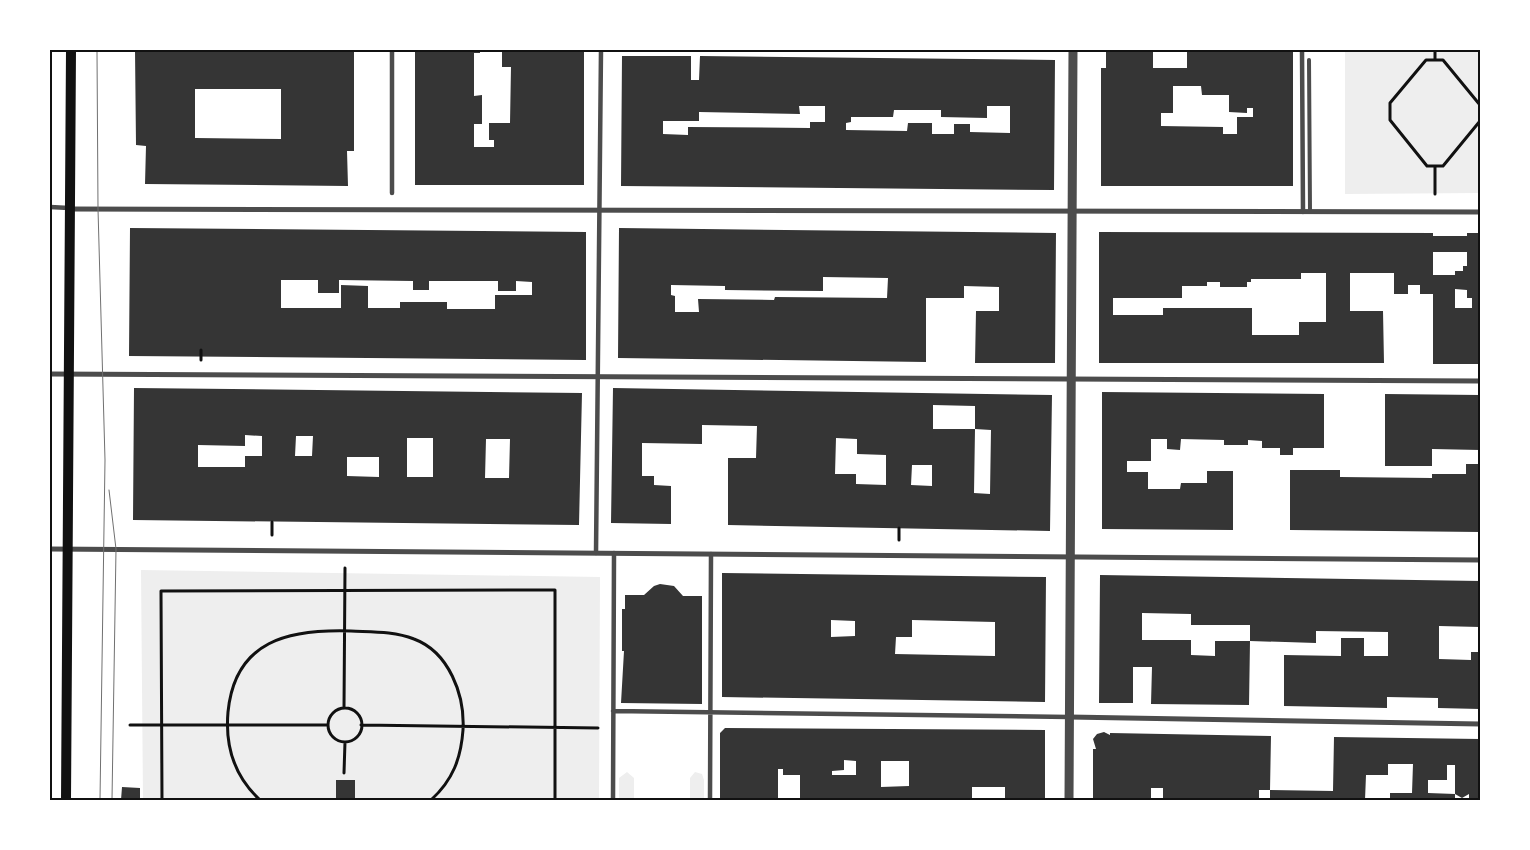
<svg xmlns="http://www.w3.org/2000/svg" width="1530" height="850" viewBox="0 0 1530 850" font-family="'Alegreya Sans',sans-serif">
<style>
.green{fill:#eee}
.building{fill:#353535;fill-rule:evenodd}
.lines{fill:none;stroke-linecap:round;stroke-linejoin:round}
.path{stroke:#111;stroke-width:3}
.service{stroke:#4c4c4c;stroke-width:4}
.pedestrian{stroke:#4c4c4c;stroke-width:4.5}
.minor{stroke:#4c4c4c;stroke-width:5}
.tertiary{stroke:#4c4c4c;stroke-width:9}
.secondary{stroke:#111;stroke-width:10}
.tram{stroke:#707070;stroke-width:1}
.neatline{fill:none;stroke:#111;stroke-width:2}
</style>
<rect width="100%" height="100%" fill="#fff"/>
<path class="green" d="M1345,50H1480V193L1345,194Z
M141,570L600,577L599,800H143Z
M627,772L634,778V800H619V778Z
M695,772L702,774L704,780V800H690V778Z"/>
<path class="building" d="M135,50H354V151H347L348,186L145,184L146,146L136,145ZM195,89H281V139L195,138Z
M415,50H480V53H474V96L482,95V124H474V147H494V140H489V123H510L511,67H502V50H584V185H415Z
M1106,50H1153V68H1187V51L1293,50V186H1101V68H1106ZM1173,86H1201L1202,95H1229V112L1247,113V108H1253V117H1237V134H1223V127L1161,126V113H1173Z
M622,56H691V80H699L700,56L1055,60L1054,190L621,186ZM799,106H825V122H810V128L688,127V135L663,134V121H699V112L800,114ZM987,106H1010V133L970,132V124H954V134H932V123H908L907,131L846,130V123L851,122V117H893L894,110H941V117L987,118Z
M130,228L586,232V360L129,356ZM281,280H318V293H339V280L413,281V290H429V281H498V291H516V281L532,282V295H495V309H447V302H400V308H368V286L341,285V308H281Z
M619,228L1056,233L1055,363H975L976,311H999V287L964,286V298H926V362L618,358ZM823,277L888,278L887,298L775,297L774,300L698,299L699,312H675V296L671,295V285L725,286V290L823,291Z
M1099,232L1433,233V236H1467V233H1480V364H1433V294H1420V285H1408V294H1394V273H1350V311H1383L1384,363H1099ZM1433,252H1467V266H1463V271H1455V275H1433ZM1301,273H1326V322H1299V335H1252V308H1163V315H1113V298H1182V286H1207V282H1220V287H1247V282H1251V279H1301ZM1455,289L1467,290V298H1472V308H1455Z
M134,388L582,393L579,525L133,520ZM245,435L262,436V456H245V467H198V445L245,446ZM296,436H313L312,456H295ZM407,438H433V477H407ZM486,439H510L509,478H485ZM347,457H379V477L347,476Z
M613,388L1052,395L1050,531L728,525V458H756L757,426L702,425V444L642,443V476H654V485L671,486V524L611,523ZM933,405L975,406V429L991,430L990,494L974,493L975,429H933ZM836,438L857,439V454L886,455V485L856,484V474H835ZM912,465H932V486L911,485Z
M1102,392L1324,394V448H1293V455H1280V448H1262V441L1248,440V445H1224V440L1181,439L1180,450L1167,449V439H1151V461H1127V472H1148V489H1180L1181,483H1207V471H1233V530L1102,529Z
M1385,394L1480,395V450L1432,449V466H1385Z
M1466,464H1480V532L1290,530V470H1340V477L1432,478V474H1466Z
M722,573L1046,577L1045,702L722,697ZM831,620L855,621V636L831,637ZM912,620L995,622V656L895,654L896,637H912Z
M1100,575L1480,581V627L1439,626V659L1471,660V652H1480V709L1438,708V698L1387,697V708L1284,706V655L1341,656V638H1364V656H1388V632L1316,631V643L1250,641L1249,705L1151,704L1152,667H1133V703H1099ZM1142,613L1191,614V625H1250V641H1215V656L1191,655V640H1142Z
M660,584L674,586L683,596H702V704L621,703L624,651H622V609H625V595H644L654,586Z
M725,728L1045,730V800H1005V787H972V800H800V775H783V769H778V800H720V733ZM844,760L856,761V775H832V771L844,770ZM881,761H909V786L881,787Z
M1104,732L1110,735V733L1271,736L1270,790L1333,791L1334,737L1480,739V800H1469V794L1462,798L1455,794V800H1390V793H1412L1413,764H1388V775H1366L1365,800H1270V790H1259V800L1201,798V800H1163V788H1151V800H1093V749H1096L1093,739L1097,734ZM1447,765H1455V794L1428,793V780H1447Z
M336,780H355V800H336Z
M122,787L140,788V800H121Z"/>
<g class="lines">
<path class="path" d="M1426,60H1443L1480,105V121L1443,166H1427L1390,120V103Z
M1435,60V50
M1435,194V166
M201,350V360
M899,528V540
M272,535V522
M328 725a17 17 0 1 1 34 0a17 17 0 1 1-34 0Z
M344,708L345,568
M130,725H327
M361,725L598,728
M344,773L345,742
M162,800L161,591L555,590V800
M260,800C234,776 225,746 228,712C235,640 289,629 351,631C372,632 394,631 414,639C449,652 465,695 463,730C461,758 453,780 431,800"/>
<path class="service" d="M1309,60L1310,212"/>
<path class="pedestrian" d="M392,50V193
M1302,50L1303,212
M50,207L69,208
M596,553L601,50
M613,711L1069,717
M613,800L614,553
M710,800L711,554"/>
<path class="minor" d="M70,209L1480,212
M50,374L1480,381
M50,549L1480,560
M1069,717L1480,724"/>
<path class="tertiary" d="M1069,800L1073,50"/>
<path class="secondary" d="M66,800L71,50"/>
<path class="tram" d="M97,50L98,209L105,460L100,800
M109,490L116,549L112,800"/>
</g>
<rect width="1530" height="850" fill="none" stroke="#ffffff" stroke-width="102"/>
<rect x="51" y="51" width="1428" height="748" class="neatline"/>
</svg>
